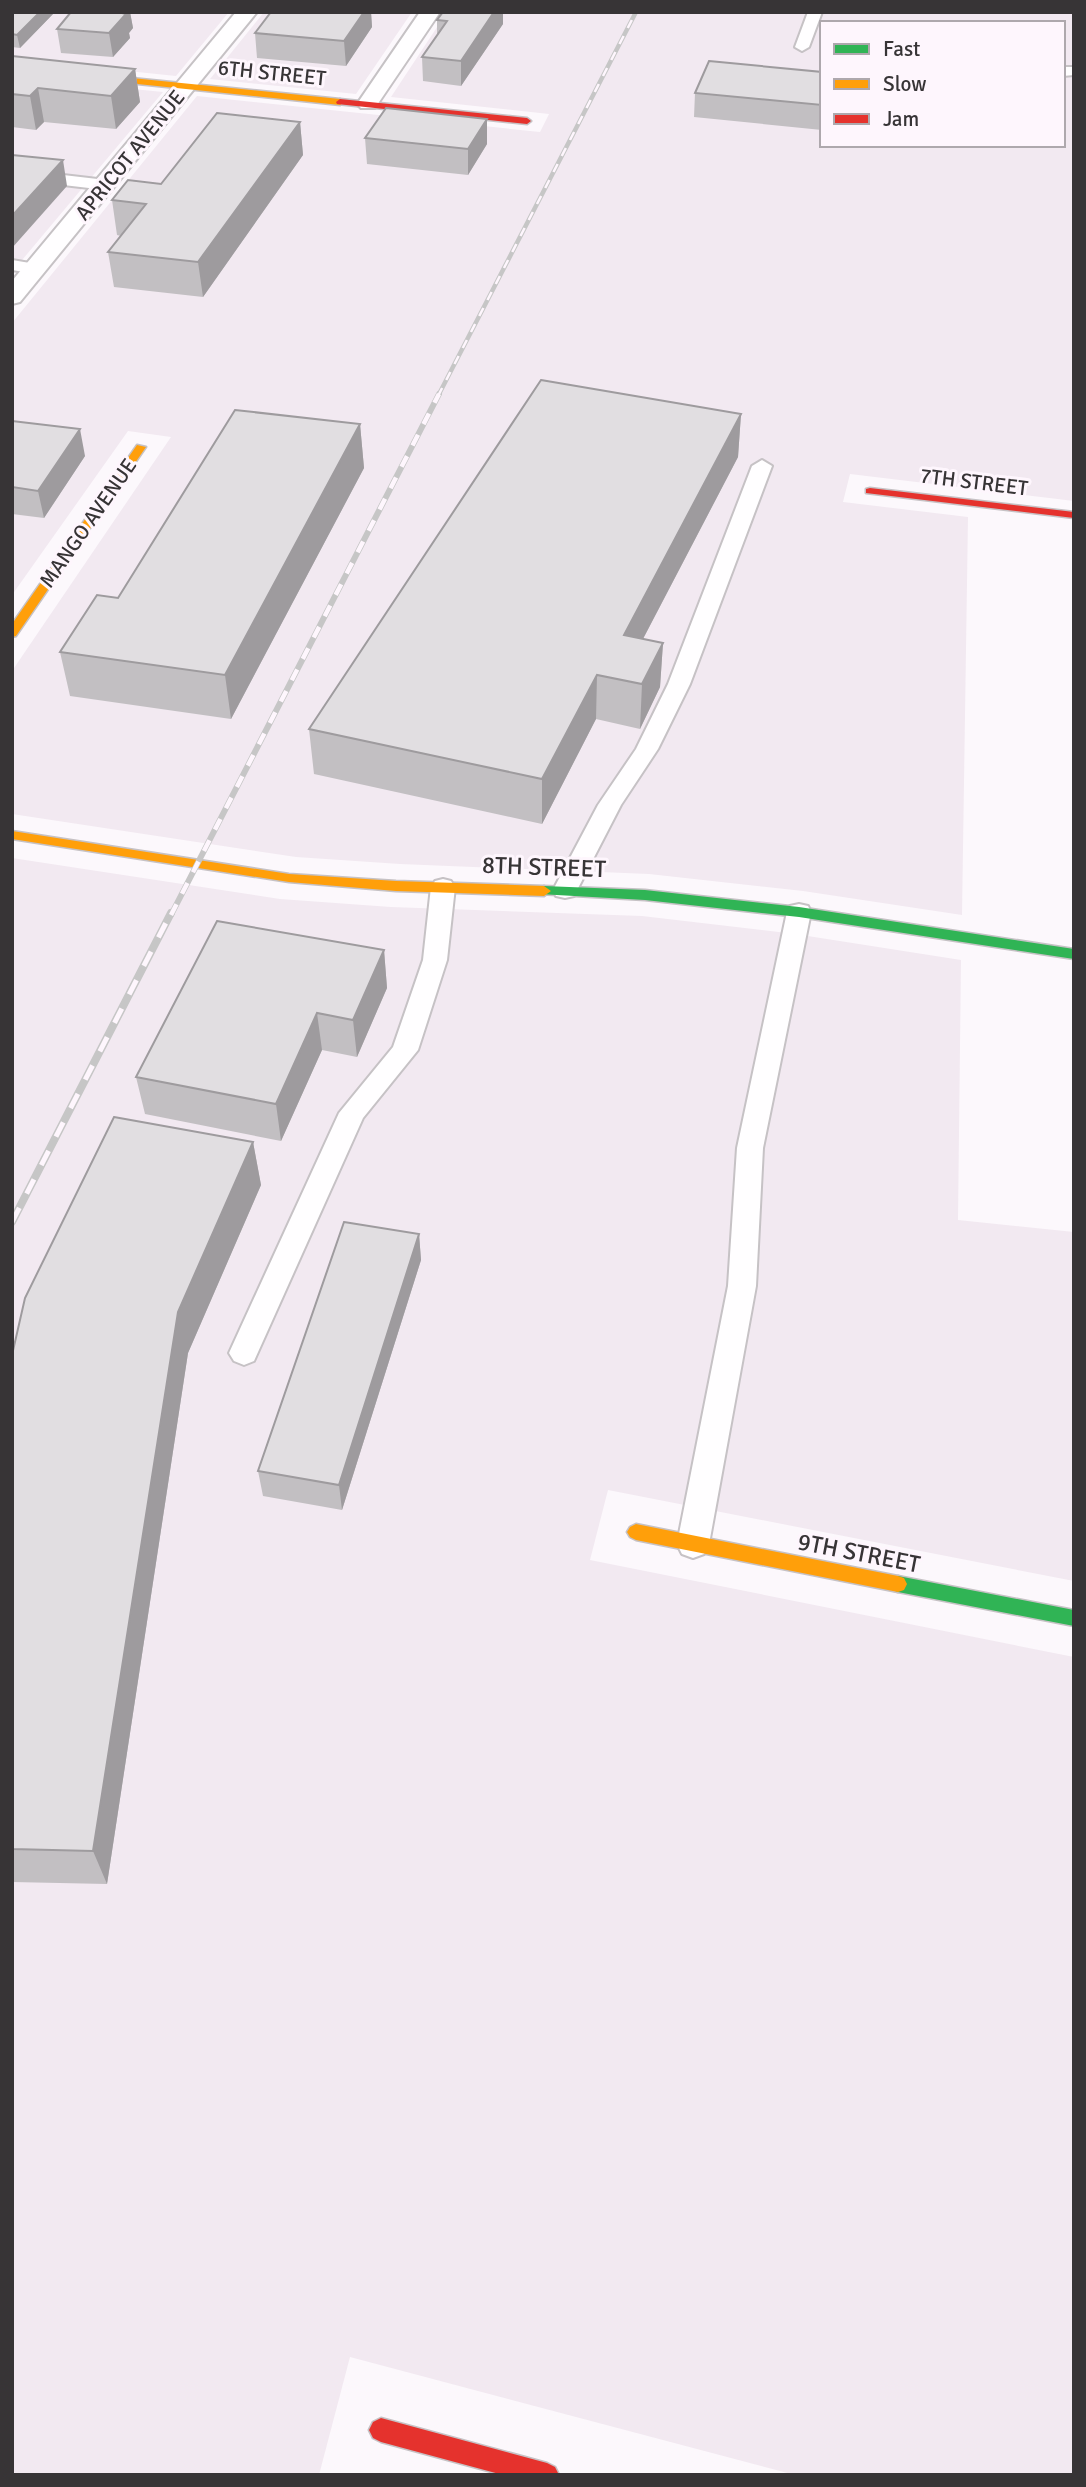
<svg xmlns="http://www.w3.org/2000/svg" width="1086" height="2487" viewBox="0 0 1086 2487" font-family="Signika,sans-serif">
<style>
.built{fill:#f2e9f1;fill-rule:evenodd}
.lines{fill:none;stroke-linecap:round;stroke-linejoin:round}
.lane-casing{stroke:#c6c2c5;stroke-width:4}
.street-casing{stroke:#c6c2c5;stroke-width:4}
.fast-casing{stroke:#c6c2c5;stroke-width:3}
.slow-casing{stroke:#c6c2c5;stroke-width:3}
.jam-casing{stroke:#c6c2c5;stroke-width:3}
.lane{fill:#fffeff;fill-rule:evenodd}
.street{fill:#fffeff;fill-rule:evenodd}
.fast{fill:#30b455;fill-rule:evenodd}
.slow{fill:#ff9f0a;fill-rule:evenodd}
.jam{fill:#e5322d;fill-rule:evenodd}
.rail-far2-casing{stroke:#c6c6c6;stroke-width:4.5}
.rail-far1-casing{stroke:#c6c6c6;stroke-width:6}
.rail-casing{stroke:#c6c6c6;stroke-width:8}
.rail-far2{stroke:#fef6fd;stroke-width:2.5;stroke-dasharray:9;stroke-linecap:butt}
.rail-far1{stroke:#fef6fd;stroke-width:4.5;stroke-dasharray:12;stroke-linecap:butt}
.rail{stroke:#fef6fd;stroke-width:5;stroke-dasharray:16;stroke-linecap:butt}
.wall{fill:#c2bfc2}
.shaded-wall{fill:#9e9b9e}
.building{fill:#e1dee1;stroke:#9e9b9e;stroke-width:2}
.labels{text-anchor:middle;stroke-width:6;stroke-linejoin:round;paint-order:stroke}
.far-street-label{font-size:21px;fill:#373436;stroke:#fef6fd}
.street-label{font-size:24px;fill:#373436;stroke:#fef6fd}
</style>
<rect width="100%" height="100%" fill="#fcf8fc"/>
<path class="built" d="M12,12H229L176,76L12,59Z
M264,12H412L356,94L210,79Z
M447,12H1074V501L850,474L843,502L968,517L962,915L803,891L649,874L400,864L296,857L12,814V671L171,437L128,431L12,595V323L197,96L540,132L549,114L391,97ZM822,23H1063V145H822Z
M12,77L163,92L12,272Z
M12,858L280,899L391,907L642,916L795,934L961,960L958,1220L1074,1232V1581L608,1490L590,1560L1074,1657V2475H795L350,2357L319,2475H12Z"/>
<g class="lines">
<defs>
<path id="lane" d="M808,12H822L809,47L802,51L795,47Z
M1063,67H1074V75L1063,76Z
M12,169L106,180L114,185L106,190L12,179Z
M12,260L42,265L45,269L36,274L12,270Z
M762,460L772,466L690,684L658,749L621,805L574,896L565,898L556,896L553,890L598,805L636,749L668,684L752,466Z
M443,879L451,881L455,887L447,960L418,1050L363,1118L254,1361L244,1365L234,1361L229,1353L339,1113L393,1047L423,960L431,887L435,881Z
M799,904L808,906L811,912L763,1148L756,1286L709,1544L704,1554L693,1558L682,1554L677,1544L728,1286L737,1148L787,912L790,906Z"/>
<path id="street" d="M236,12H257L20,302L12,304V281Z
M420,12H440L375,108H361L357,104Z"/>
<path id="fast" d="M544,886L645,890L799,907L1074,949V959L799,917L645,900L539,894L537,891Z
M898,1576L1074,1610V1626L898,1592L892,1590L889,1584L892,1578Z"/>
<path id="slow" d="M12,66L340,99L344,102L340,105L12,71Z
M137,445L146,447L16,636L12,637V624Z
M12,831L289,874L396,881L544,886L551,891L544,896L396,891L289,882L12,839Z
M636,1524L898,1576L904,1578L907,1584L904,1590L898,1592L636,1540L630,1537L627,1532L630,1527Z"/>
<path id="jam" d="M340,99L527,118L531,121L527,124L337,104L336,102Z
M870,488L1074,512V518L866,493V489Z
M381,2418L547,2463L555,2467L559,2475H503L381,2442L373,2438L369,2430L373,2422Z"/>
</defs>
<use href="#lane" class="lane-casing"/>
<use href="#street" class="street-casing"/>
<use href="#fast" class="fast-casing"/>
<use href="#slow" class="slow-casing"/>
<use href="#jam" class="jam-casing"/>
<use href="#lane" class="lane"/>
<use href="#street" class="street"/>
<use href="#fast" class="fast"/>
<use href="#slow" class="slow"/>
<use href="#jam" class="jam"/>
<defs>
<path id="rail-far2" d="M438,396L636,12"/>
<path id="rail-far1" d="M171,915L439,394"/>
<path id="rail" d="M12,1222L171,913"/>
</defs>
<use href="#rail-far2" class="rail-far2-casing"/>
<use href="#rail-far1" class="rail-far1-casing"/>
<use href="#rail" class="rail-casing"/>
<use href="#rail-far2" class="rail-far2"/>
<use href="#rail-far1" class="rail-far1"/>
<use href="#rail" class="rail"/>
</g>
<path class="wall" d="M12,12H53V14L20,48L12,47Z
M71,12H130L133,28L129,33L130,38L113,57L61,53L57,29Z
M271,12H371L372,27L346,66L257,58L255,33Z
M437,20L503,24L461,86L423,81L422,57L437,35Z
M12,56L135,69L140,102L116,129L44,122L36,130L12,127Z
M822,72V130L694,117L695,93Z
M300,122L303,155L203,297L114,287L108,252L121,236L117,235L112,200L161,184Z
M365,138L487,144L468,175L367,164Z
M741,414L738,457L643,639L663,643L660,687L640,729L596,719L542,824L314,774L309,729Z
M12,421L85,456L44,518L12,514Z
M360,424L364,468L231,719L70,696L60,652L118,598Z
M384,950L387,988L357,1057L322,1050L281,1141L145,1114L136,1077Z
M253,1142L261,1185L188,1353L107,1884L12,1882V1355Z
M419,1234L421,1260L342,1510L263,1496L258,1471Z"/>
<path class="shaded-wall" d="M40,12H53V14L20,48L17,35Z
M123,12H130L133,28L129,33L130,38L113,57L109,33Z
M364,12H371L372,27L346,66L344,41Z
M494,12H503V24L461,86V61Z
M135,69L140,102L116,129L111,96Z
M38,88L44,122L36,130L30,96Z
M487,119V144L468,175V149Z
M300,122L303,155L203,297L198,262Z
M63,160L67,186L12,248V216Z
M741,414L738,457L622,679L624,635Z
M360,424L364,468L231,719L225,675Z
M80,429L85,456L44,518L38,491Z
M663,643L660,687L640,729L642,684Z
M597,675L596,719L542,824V779Z
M384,950L387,988L357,1057L353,1020Z
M317,1013L322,1050L281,1141L276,1104Z
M253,1142L261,1185L188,1353L107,1884L93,1851L178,1312Z
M419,1234L421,1260L342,1510L339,1485Z"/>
<path class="building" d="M12,12H40L17,35L12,34Z
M71,12H123L122,13L126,14L109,33L57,29Z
M271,12H364L344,41L255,33Z
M443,12H494L461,61L422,57L447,21L437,20Z
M12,56L135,69L111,96L38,88L30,96L12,94Z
M709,61L822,72V105L695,93Z
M386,108L487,119L468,149L365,138Z
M217,113L300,122L198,262L108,252L146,204L112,200L128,180L161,184Z
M12,155L63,160L12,216Z
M541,380L741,414L624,635L663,643L642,684L597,675L542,779L309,729Z
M235,410L360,424L225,675L60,652L97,595L118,598Z
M12,421L80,429L38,491L12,487Z
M217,921L384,950L353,1020L317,1013L276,1104L136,1077Z
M114,1117L253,1142L178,1312L93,1851L12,1849V1355L25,1298Z
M344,1222L419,1234L339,1485L258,1471Z"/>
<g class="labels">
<g class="far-street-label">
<text transform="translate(272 73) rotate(6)" y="7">6TH STREET</text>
<text transform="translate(130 155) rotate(-51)" y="7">APRICOT AVENUE</text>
<text transform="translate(974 482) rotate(7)" y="7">7TH STREET</text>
<text transform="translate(88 523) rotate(-55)" y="7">MANGO AVENUE</text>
</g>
<g class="street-label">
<text transform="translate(544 867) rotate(2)" y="8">8TH STREET</text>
<text transform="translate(859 1553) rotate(11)" y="8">9TH STREET</text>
</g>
</g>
<rect width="1086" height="2487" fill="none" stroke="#373436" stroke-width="28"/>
<rect x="820" y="21" width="245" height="126" fill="#fef6fd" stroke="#aea8ad" stroke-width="2"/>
<rect x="834" y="44" width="35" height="10" fill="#30b455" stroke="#aea8ad" stroke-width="2"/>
<text x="883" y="56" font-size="21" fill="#373436">Fast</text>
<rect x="834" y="79" width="35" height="10" fill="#ff9f0a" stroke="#aea8ad" stroke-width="2"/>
<text x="883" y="91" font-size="21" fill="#373436">Slow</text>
<rect x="834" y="114" width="35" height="10" fill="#e5322d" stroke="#aea8ad" stroke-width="2"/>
<text x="883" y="126" font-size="21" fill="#373436">Jam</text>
</svg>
